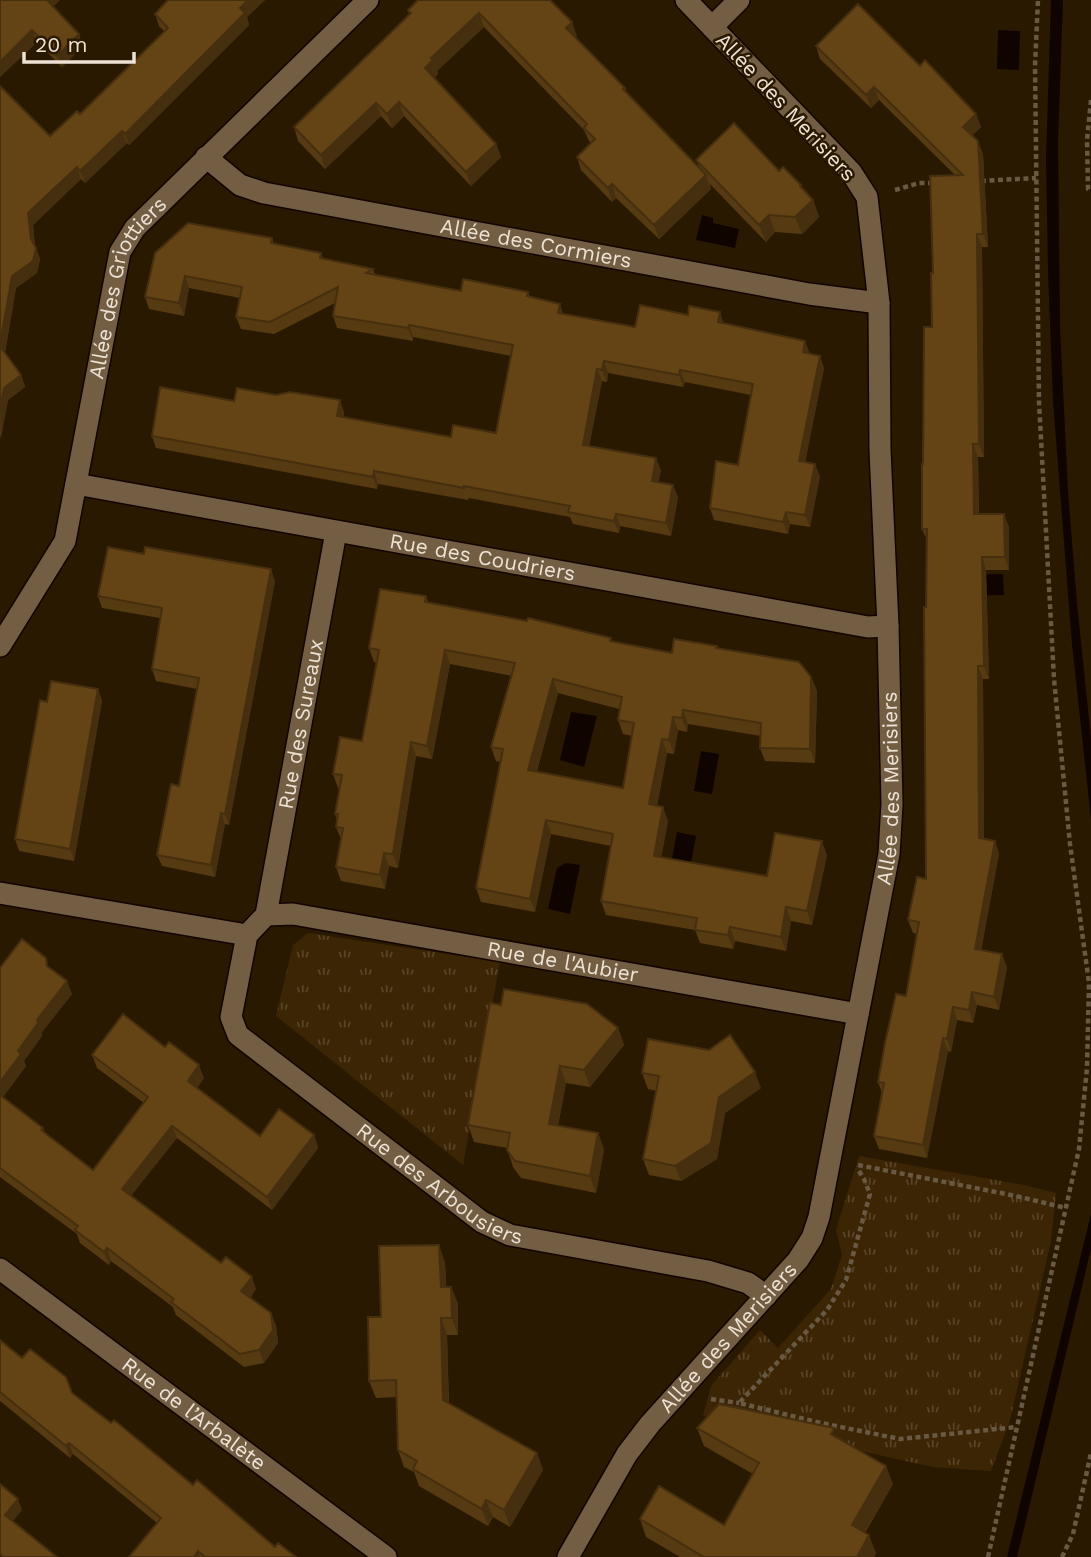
<svg xmlns="http://www.w3.org/2000/svg" width="1091" height="1557" viewBox="0 0 1091 1557" font-family="'Work Sans',sans-serif">
<style>
.grass{fill:url(#grass-tufts)}
.water{fill:#100400}
.lines{fill:none;stroke-linecap:round;stroke-linejoin:round}
.street-casing{stroke:#120400;stroke-width:24}
.path{stroke:#685944;stroke-width:4.5;stroke-dasharray:5 3.5;stroke-linecap:butt}
.street{stroke:#735e44;stroke-width:21}
.wall{fill:#563a12;fill-rule:evenodd}
.shaded-wall{fill:#462f0f}
.building{fill:#644315;stroke:#462f0f;stroke-width:2;fill-rule:evenodd}
.labels{text-anchor:middle;stroke-width:5;stroke-linejoin:round;paint-order:stroke}
.street-label{font-size:21px;fill:#eee2d4;stroke:#2a1901}
</style>
<defs>
<pattern id="grass-tufts" width="24" height="20" patternUnits="userSpaceOnUse" patternTransform="scale(1.75)"><rect width="24" height="20" fill="#3c2504"/><path d="M3 7l-1-3M5 7V3M7 7l1-3M15 17l-1-3M17 17v-4M19 17l1-3" fill="none" stroke="#584428"/></pattern>
</defs>
<rect width="100%" height="100%" fill="#2a1901"/>
<path class="grass" d="M308,933L500,962L463,1165L276,1016L293,945Z
M859,1156L1024,1185L1056,1193L1051,1241L1010,1420L991,1471L933,1467L703,1416L711,1386L760,1330L778,1348L831,1289L842,1255L836,1230Z"/>
<path class="water" d="M1051,0H1063L1058,141L1060,327L1068,491L1077,604L1091,738V819L1072,644L1053,401L1048,271L1046,158Z
M998,30L1020,31L1019,70L997,69Z
M702,215L713,218V223L739,229L735,248L696,240Z
M1003,574L1004,595L963,596L962,575Z
M571,712L597,716L584,767L560,760Z
M701,751L719,754L712,794L694,791Z
M677,832L696,836L688,879L669,875Z
M566,863L580,865L570,914L548,909L557,868Z
M1091,1214V1249L1027,1516L1017,1557H1007Z"/>
<g class="lines">
<defs>
<g id="street">
<path d="M712,27L739,0"/>
<path id="s1" d="M206,157L240,185L264,193L809,294L879,303"/>
<path id="s2" d="M76,484L868,627L888,626"/>
<path id="s3" d="M0,646L65,541L120,252L135,228L368,0"/>
<path d="M0,893L247,935"/>
<path id="s4" d="M266,915L247,935L231,1017L238,1035L482,1222L510,1235L708,1271L748,1283L766,1296"/>
<path id="s5" d="M266,915L293,914L858,1014"/>
<path id="s6" d="M266,915L336,532"/>
<path id="s7" d="M0,1269L386,1557"/>
<path id="s8" d="M568,1557L627,1454L650,1424L798,1260L812,1238L819,1217L889,854L892,804L888,626L880,450L879,303L867,197L851,172L686,0"/>
</g>
</defs>
<use href="#street" class="street-casing"/>
<path class="path" d="M1091,100L1087,140L1088,189L1091,192
M981,181L1036,178
M895,190L919,183H934
M858,1165L1016,1196L1066,1208
M859,1171L864,1179L870,1194L846,1280L827,1310L739,1403L821,1423L900,1439L1017,1427
M711,1399L739,1403
M988,1557L1079,1149L1087,1068L1089,983L1070,844L1054,679L1039,402L1035,66L1038,0
M1062,1557L1073,1534L1091,1453"/>
<use href="#street" class="street"/>
</g>
<path class="wall" d="M0,0L53,7L79,34L83,46L62,67L37,42L0,77Z
M168,0H265L247,17L249,25L129,145L127,143L85,183L81,179L33,225L35,246L40,259L37,273L16,288L5,353L21,375L25,387L8,400L0,439V86L50,136L80,114L164,31L159,26L155,14Z
M418,0L577,36L575,37L625,88L627,93L699,167L696,160L779,171L801,185L802,189L813,200L819,217L802,234L775,232L766,242L710,184L711,189L659,239L616,198L612,202L581,170L577,157L591,143L589,141L584,130L484,27L437,71L438,74L434,78L496,144L501,157L471,186L404,116L392,128L381,116L325,169L298,141L294,127L409,14L408,10Z
M816,46L920,66L976,114L981,127L972,135L983,154L988,247H982L984,457H978L979,514L1009,527V570H986L989,679H983L984,839L995,841L999,854L981,950L1007,967L999,1010L977,1005L973,1023L957,1020L951,1052L948,1051L927,1158L879,1149L874,1136L882,1093L878,1082L906,996L917,934L913,933L908,920L926,879L927,540L922,529L923,464L932,327L933,273L955,175L879,100L871,108L820,59Z
M272,238L274,244L321,253L323,259L373,269L375,275L461,291L528,292L530,297L564,314L635,327L724,323L810,354L824,368L805,462L820,476L810,527L790,524L788,534L714,520L710,508L738,465L751,395L685,382L683,387L608,373L607,382L602,381L589,446L661,470L658,482L678,497L671,536L620,526L619,533L573,524L570,517L469,498L468,500L378,484L377,489L156,448L152,436L234,401L276,395L340,400L344,413V417L451,437L496,433L511,356L413,337V341L337,328L333,316L335,303L274,334L241,329L236,317L240,298L189,288L184,316L149,309L145,297L155,253Z
M275,581L229,825L225,824L215,877L162,866L157,855L179,786L197,689L156,681L152,669L160,618L102,608L98,596Z
M426,596L428,602L611,638L612,642L672,653L717,646L718,649L811,677L817,691L815,763L765,761L760,748L761,736L688,724L687,732L678,730L674,754L667,753L657,806L668,821L661,857L767,876L827,855L812,925L791,921L786,951L735,941L733,949L700,943L695,930L606,915L601,901L611,846L551,834L535,912L481,902L476,888L501,762L496,761L491,747L512,676L450,664L432,759L416,756L398,868L389,866L385,889L341,881L336,867L341,839L336,827L337,820L335,814L340,788H338L333,774L362,741L377,662H374L369,648ZM558,693L619,709L618,720L623,734L632,736L623,788L537,771Z
M98,689L102,701L74,861L19,851L15,839L47,702Z
M0,968H50L72,994L42,1032V1036L24,1061L26,1066L3,1097L43,1128L45,1133L93,1170L144,1103L97,1068L92,1055L204,1078L197,1088L260,1136L314,1135L318,1148L272,1210L177,1138L131,1195L256,1289L250,1298L271,1313L276,1326L278,1343L264,1363L244,1367L176,1315L173,1307L153,1292L111,1261L109,1265L80,1243L77,1234L0,1177Z
M618,1028L624,1045L590,1087L566,1083L558,1126L598,1133L604,1150L596,1193L521,1178L513,1167L507,1148L474,1142L468,1125Z
M642,1073L761,1088L725,1113L717,1159L681,1181L649,1175L643,1159L656,1091L648,1089Z
M445,1262L446,1287H451L458,1304V1335H447L449,1403L537,1453L543,1470L510,1527L493,1517L488,1526L419,1486L414,1472L404,1467L398,1450L397,1397L376,1398L369,1381L381,1317Z
M0,1340L22,1358L72,1393L275,1547L296,1557H129L157,1523L73,1454L70,1458L0,1401Z
M697,1428L837,1437L893,1484L865,1533L876,1553L874,1557H680L646,1537L640,1519L724,1525L753,1474L704,1446Z"/>
<path class="shaded-wall" d="M46,0H60L50,10Z
M248,0H265L247,17L249,25L129,145L125,134Z
M479,13L484,27L437,71L438,74L430,82L425,68L431,58Z
M572,22L577,36L571,41L566,28Z
M32,30L37,42L0,77V62Z
M79,34L83,46L62,67L57,56Z
M874,87L879,100L871,108L866,95Z
M399,102L404,116L392,128L387,114Z
M376,103L381,116L325,169L321,155Z
M976,114L981,127L968,140L963,127Z
M122,131L127,143L85,183L80,171Z
M978,141L983,154L988,247L983,234Z
M496,144L501,157L471,186L466,172Z
M77,167L81,179L33,225L35,249L36,248L40,259L37,273L16,288L4,358L0,347L12,276L31,239L28,213Z
M706,175L711,189L659,239L654,225Z
M612,184L616,198L612,202L608,188Z
M813,200L819,217L802,234L795,217Z
M769,215L775,232L766,242L759,225Z
M977,234L982,247L984,457L979,444Z
M185,276L189,288L184,316L179,303Z
M560,304L564,316L558,313Z
M720,312L724,324L718,322Z
M409,325L413,337V341L408,328Z
M805,341L810,354L803,352Z
M820,356L824,368L803,473L799,461Z
M604,361L608,373L607,382L602,370Z
M597,369L602,381L587,457L583,445Z
M680,370L685,382L683,387L679,375Z
M21,375L25,387L8,400L1,439L0,408L4,388Z
M340,400L344,413L342,428L337,416Z
M973,444L978,457L979,527L974,514Z
M656,458L661,470L656,494L652,481Z
M815,464L820,476L810,527L805,515Z
M374,471L378,484L377,489L373,477Z
M673,485L678,497L671,536L666,523Z
M786,512L790,524L788,534L783,522Z
M616,514L620,526L619,533L614,521Z
M1004,514L1009,527V570L1005,557Z
M982,557L986,570L989,679L984,666Z
M271,569L275,581L229,825L225,814Z
M445,650L450,664L432,759L427,746Z
M978,666L983,679L984,851L979,838Z
M811,677L817,691L815,763L810,749Z
M553,679L558,693L533,783L528,770Z
M98,689L102,701L74,861L70,849Z
M683,710L688,724L687,732L682,718Z
M673,717L678,730L674,754L669,740Z
M662,739L667,753L654,818L649,804Z
M411,742L416,756L398,868L393,854Z
M663,807L668,821L659,870L654,856Z
M221,813L225,824L215,877L211,865Z
M546,820L551,834L535,912L530,899Z
M822,841L827,855L812,925L807,911Z
M995,841L999,854L979,962L975,949Z
M384,853L389,866L385,889L380,875Z
M786,907L791,921L786,951L781,937Z
M730,927L735,941L733,949L728,935Z
M1002,954L1007,967L999,1010L994,997Z
M67,981L72,994L42,1032V1036L24,1061L26,1066L0,1101V1082L18,1051L37,1020Z
M972,992L977,1005L973,1023L969,1010Z
M953,1007L957,1020L951,1052L947,1039Z
M618,1028L624,1045L590,1087L584,1070Z
M943,1038L948,1051L927,1158L923,1145Z
M199,1065L204,1078L192,1093L188,1081Z
M560,1066L566,1083L555,1141L549,1124Z
M755,1072L761,1088L725,1113L717,1159L681,1181L675,1166L719,1097Z
M172,1126L177,1138L127,1201L122,1189Z
M598,1133L604,1150L596,1193L590,1176Z
M314,1135L318,1148L272,1210L267,1197Z
M439,1245L445,1262L447,1304L441,1287Z
M107,1248L111,1261L109,1265L104,1252Z
M252,1277L256,1289L245,1303L241,1291Z
M451,1287L458,1304V1335L452,1318Z
M271,1313L276,1326L278,1343L264,1363L259,1350Z
M441,1318L447,1335L449,1417L443,1400Z
M69,1443L73,1454L70,1458L66,1446Z
M537,1453L543,1470L510,1527L504,1510Z
M886,1466L893,1484L858,1543L852,1525Z
M18,1499L22,1510L9,1526L5,1515Z
M486,1500L493,1517L488,1526L482,1509Z
M869,1535L876,1553L874,1557H857Z
M198,1551L200,1557H194Z"/>
<path class="building" d="M0,0H47L79,34L57,56L32,30L0,62Z
M168,0H248L240,8L245,13L125,134L122,131L80,171L77,167L28,213L31,239L36,248L33,261L12,276L0,344V86L50,136L77,111L80,114L168,28L155,14Z
M418,0H550L572,22L566,28L625,88L623,89L706,175L654,225L612,184L608,188L577,157L595,139L584,128L587,124L479,13L431,58L433,60L425,68L496,144L466,172L399,102L387,114L376,103L321,155L294,127L411,13L408,10Z
M858,4L920,66L925,60L976,114L963,127L978,141L983,234H977L979,444H973L974,514H1004L1005,557H982L984,666H978L979,838L995,841L975,949L1002,954L994,997L972,992L969,1010L953,1007L947,1039L943,1038L923,1145L874,1136L884,1083L878,1082L885,1043L896,994L906,996L919,922L908,920L917,877L926,879L924,607H926L927,529H922V464H923L924,327H932L931,273H933L930,176L963,175L874,87L866,95L816,46Z
M734,123L779,171L783,167L801,185L800,186L813,200L795,217L769,215L759,225L696,160Z
M188,223L272,238L271,243L321,253L320,258L373,269L366,273L461,291L463,279L528,292L527,296L560,304L558,313L635,327L640,305L688,315L689,306L720,312L718,322L805,341L803,352L820,356L799,461L815,464L805,515L786,512L783,522L710,508L716,461L738,465L753,384L680,370L679,375L604,361L602,370L597,369L583,445L656,458L652,481L673,485L666,523L616,514L614,521L568,512L570,506L464,486V488L374,471L373,477L152,436L160,387L234,401L237,388L276,395L290,392L340,400L337,416L451,437L453,425L496,433L513,345L409,325L408,328L333,316L338,287L270,322L236,317L242,287L185,276L179,303L145,297L155,253Z
M0,346L21,375L4,388L0,408Z
M108,547L144,554L145,547L271,569L225,814L221,813L211,865L157,855L171,784L179,786L199,678L152,669L162,608L98,596Z
M380,589L426,596L425,602L527,621L528,618L611,638L610,641L672,653L674,639L717,646L716,648L799,662L811,677L810,749L760,748L761,723L683,710L682,718L673,717L669,740L662,739L649,804L663,807L654,856L767,876L775,833L822,841L807,911L786,907L781,937L730,927L728,935L695,930L697,918L601,901L613,834L546,820L530,899L476,888L503,749L491,747L515,663L445,650L427,746L411,742L393,854L384,853L380,875L336,867L343,828L336,827L338,814H335L342,775L333,774L340,737L362,741L379,650L369,648ZM553,679L622,697L618,720L634,723L623,788L528,770Z
M51,681L98,689L70,849L15,839L40,700L47,702Z
M22,939L46,958L47,966L67,981L37,1020L38,1023L18,1051L21,1054L0,1082V968Z
M504,989L587,1004L618,1028L584,1070L560,1066L549,1124L598,1133L590,1176L515,1161L507,1150L510,1133L468,1125L490,1003L501,1005Z
M123,1014L165,1047L169,1042L199,1065L188,1081L260,1136L279,1109L314,1135L267,1197L172,1126L122,1189L221,1263L226,1257L252,1277L241,1291L271,1313L273,1330L259,1350L240,1354L171,1302L174,1299L149,1280L107,1248L104,1252L75,1230L78,1226L0,1168V1095L43,1128L41,1130L93,1170L148,1097L92,1055Z
M730,1035L755,1072L719,1097L711,1143L675,1166L643,1159L659,1076L642,1073L648,1039L709,1050Z
M439,1245L441,1287H451L452,1318H441L443,1400L537,1453L504,1510L486,1500L482,1509L413,1469L417,1461L398,1450L396,1380L369,1381L368,1317H381L379,1246Z
M0,1340L22,1358L30,1349L66,1377L72,1393L111,1423L114,1420L193,1485L197,1480L275,1547L278,1543L296,1557H205L198,1551L194,1557H129L161,1518L69,1443L66,1446L0,1392Z
M719,1404L834,1428L831,1434L886,1466L852,1525L869,1535L857,1557H704L640,1519L659,1486L724,1525L759,1463L697,1428Z
M0,1484L18,1499L5,1515L57,1557H3L0,1554Z"/>
<g class="labels">
<g class="street-label">
<text transform="translate(786 107) rotate(47)" y="7">Allée des Merisiers</text>
<text dy="7" stroke="none"><textPath href="#s1" startOffset="346">Allée des Cormiers</textPath></text>
<text dy="7" stroke="none"><textPath href="#s3" startOffset="387">Allée des Griottiers</textPath></text>
<text dy="7" stroke="none"><textPath href="#s2" startOffset="413">Rue des Coudriers</textPath></text>
<text dy="7" stroke="none"><textPath href="#s6" startOffset="194">Rue des Sureaux</textPath></text>
<text dy="7" stroke="none"><textPath href="#s8" startOffset="861">Allée des Merisiers</textPath></text>
<text dy="7" stroke="none"><textPath href="#s5" startOffset="301">Rue de l'Aubier</textPath></text>
<text dy="7" stroke="none"><textPath href="#s4" startOffset="382">Rue des Arbousiers</textPath></text>
<text dy="7" stroke="none"><textPath href="#s8" startOffset="273">Allée des Merisiers</textPath></text>
<text dy="7" stroke="none"><textPath href="#s7" startOffset="242">Rue de l’Arbalète</textPath></text>
</g>
</g>
<path d="M24 52v10h110v-10" fill="none" stroke="#eee2d4" stroke-width="3.5"/>
<text x="35" y="52" font-size="21" fill="#eee2d4" stroke="#2a1901" stroke-width="5" paint-order="stroke">20 m</text>
</svg>
